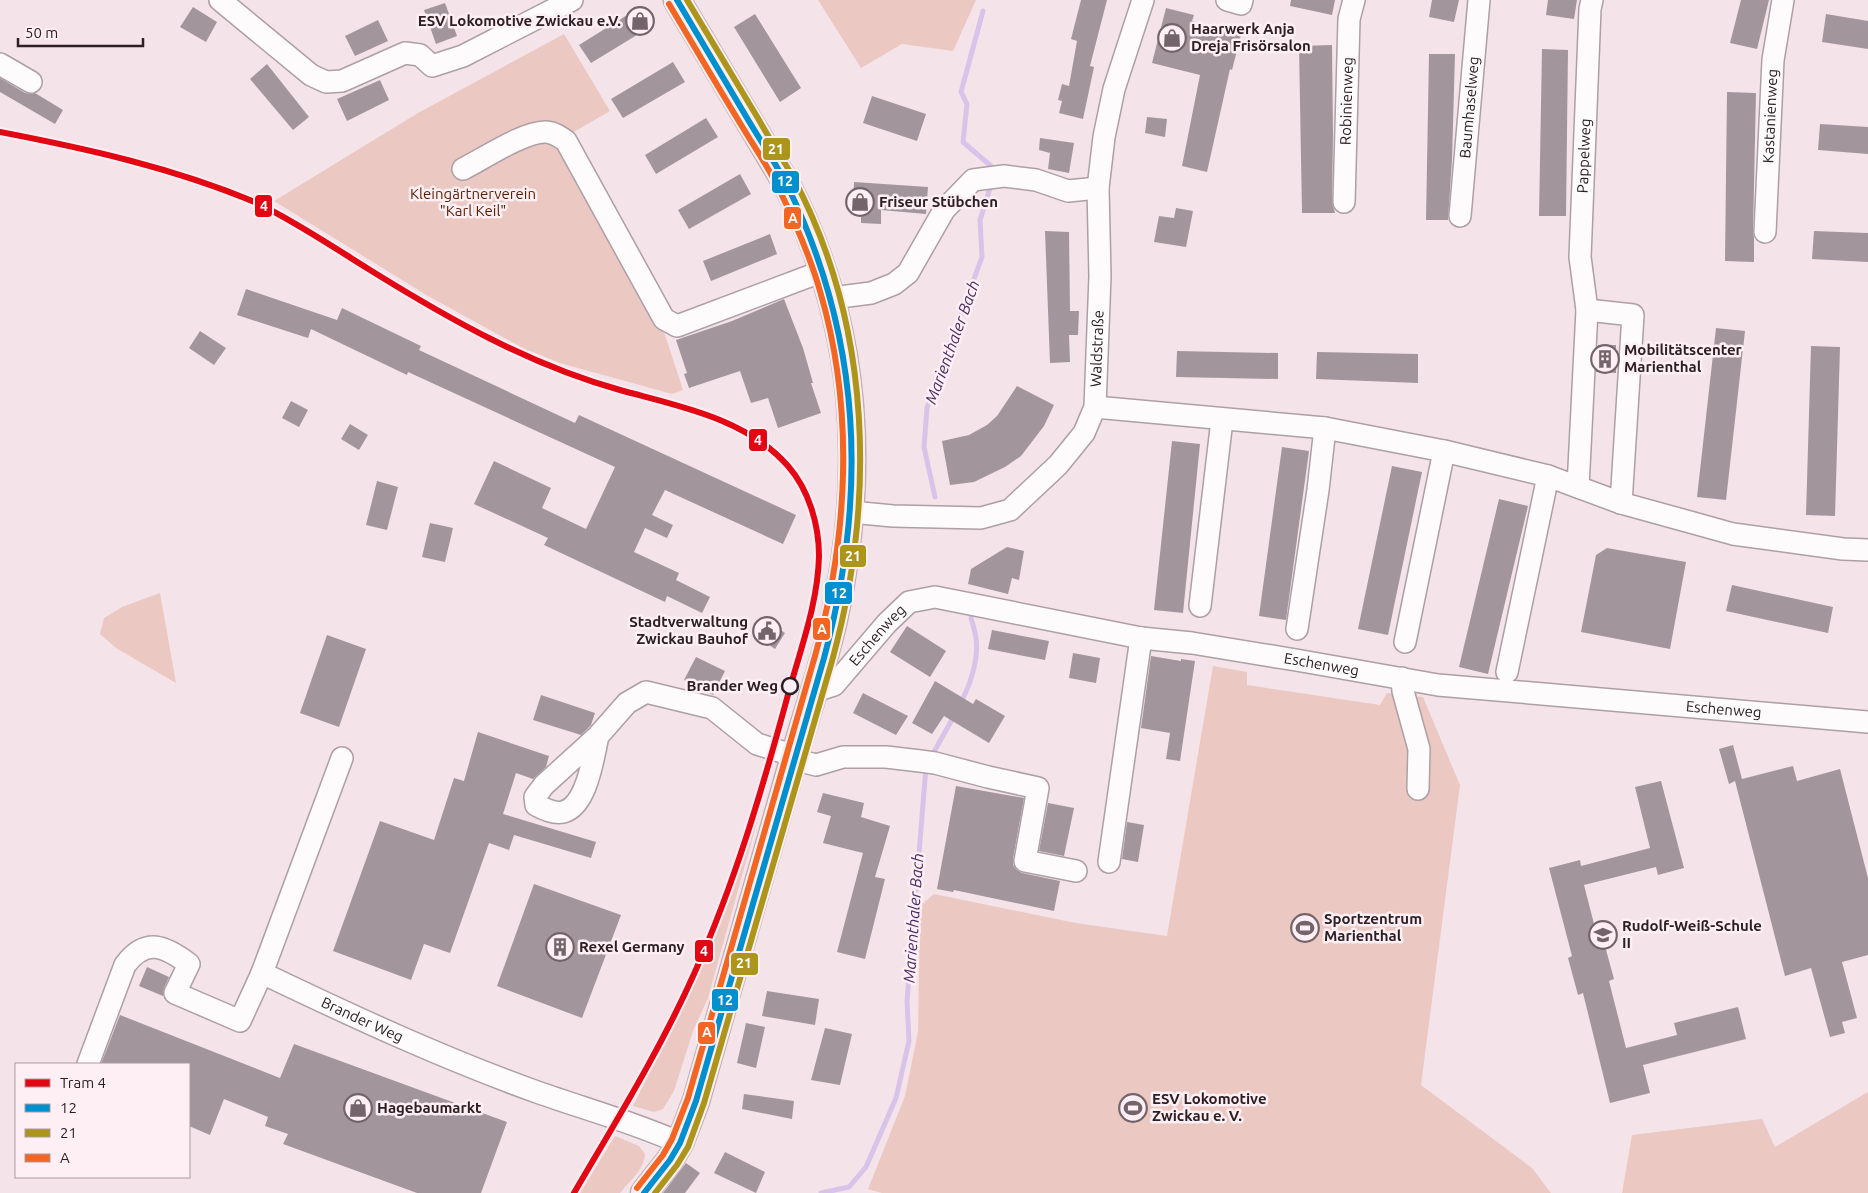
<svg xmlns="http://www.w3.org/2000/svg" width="1868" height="1193" viewBox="0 0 1868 1193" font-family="Ubuntu,sans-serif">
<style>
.green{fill:#ebc9c2}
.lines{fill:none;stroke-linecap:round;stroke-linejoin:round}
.stream{stroke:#d8c4e9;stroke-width:5}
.building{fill:#a2969c}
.minor-casing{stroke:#ad9fa5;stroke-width:24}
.major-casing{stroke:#c2aeb2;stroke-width:29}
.minor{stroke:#fefbfc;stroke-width:21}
.major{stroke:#f5eced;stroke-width:26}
.bus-1-casing{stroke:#fdeff4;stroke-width:10}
.bus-2-casing{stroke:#fdeff4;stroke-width:10}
.bus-3-casing{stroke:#fdeff4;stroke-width:10}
.bus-1{stroke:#008fcf;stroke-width:6}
.bus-2{stroke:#ad941a;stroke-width:6}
.bus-3{stroke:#f26522;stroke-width:6}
.tram-1-casing{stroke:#fdeff4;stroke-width:10}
.tram-1{stroke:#e30613;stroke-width:6}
.stop-dot{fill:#fdeff4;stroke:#2c2025;stroke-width:2.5}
.labels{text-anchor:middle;stroke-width:5;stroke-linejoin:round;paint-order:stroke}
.poi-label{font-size:15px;font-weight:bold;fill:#2c2025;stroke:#fdeff4;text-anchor:start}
.street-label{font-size:15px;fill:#2c2025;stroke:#fdeff4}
.park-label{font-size:15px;fill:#5c1d00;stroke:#fdeff4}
.stop-label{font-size:15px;font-weight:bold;fill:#2c2025;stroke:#fdeff4;text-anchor:end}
.water-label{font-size:16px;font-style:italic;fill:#482b65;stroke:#fdeff4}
.line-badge{stroke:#fdeff4;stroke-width:2}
.badge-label{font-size:14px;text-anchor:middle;font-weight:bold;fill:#fff}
</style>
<rect width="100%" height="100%" fill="#f5e3ea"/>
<path class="green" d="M818,0H976L953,51L902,44L861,68Z
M564,34L610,111L567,136L562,150L665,335L683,390L672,394L560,363L523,348L428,296L274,201L418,113Z
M160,593L176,683L116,648L100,634L104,618L122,607Z
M1213,666L1247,672V685L1380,705L1387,693L1423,697L1460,785L1421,1085L1532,1168L1551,1193H882L868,1189L905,1096L918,1032L920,906L934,894L1076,923L1167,936Z
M762,804L708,998L693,1031L674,1091L663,1109L654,1112L633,1106L694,983L725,911Z
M1868,1092V1193H1622L1632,1135L1762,1119L1775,1147Z
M615,1136L639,1146L645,1154C644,1170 630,1181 620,1193H580Z"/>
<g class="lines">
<path class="stream" d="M983,11L961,92L967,104L963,142L991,166
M935,497L924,447L927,408L982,257L980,220L990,188
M960,704C970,686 979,659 976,638C975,631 973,625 971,618
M931,757L954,716
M821,1193L849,1187L866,1167L896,1098L909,1041L907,1001L926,767"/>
</g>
<path class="building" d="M1081,0H1107L1090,66L1094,67L1083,119L1059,113L1062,101L1058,100L1062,84L1069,86L1077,41L1071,39Z
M1291,0H1335L1332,15L1290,6Z
M1432,0H1459L1454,22L1429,17Z
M1548,0H1577L1574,19L1546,15Z
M1741,0H1769L1757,49L1730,43Z
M445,3L457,36L436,44L424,10Z
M193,7L217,22L206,42L180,27Z
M640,7L650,27L591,63L579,45Z
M1166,8L1194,15L1192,21L1241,35L1232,70L1230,69L1207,172L1182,166L1200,75L1152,63Z
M755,14L801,88L780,102L734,27Z
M1826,14L1868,21V49L1822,42Z
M378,20L388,41L355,56L345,36Z
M1332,45L1333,135L1332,202L1335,213H1302L1299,46Z
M1542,49L1568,50L1566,216H1539Z
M1429,54H1455L1452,160L1448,220H1426Z
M673,62L685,82L623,118L611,99Z
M267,64L309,117L293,130L250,79Z
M0,78L25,93L30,94L35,93L63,110L55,124L0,92Z
M380,80L389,100L347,121L337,99Z
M1727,92L1756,93L1753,231L1754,238V262L1725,261Z
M872,96L926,114L917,141L863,123Z
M1147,117L1167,119L1165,137L1145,133Z
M706,118L718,137L656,174L645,155Z
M1820,124L1868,127V154L1818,150Z
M1040,138L1074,143L1069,173L1048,169L1050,153L1039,150Z
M740,174L751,194L689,229L678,210Z
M854,182L928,187L926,214L881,210V224L861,223V208H853Z
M1176,208L1193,211L1186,247L1154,242L1159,216L1174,218Z
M1045,231L1069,232L1070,311H1079L1078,335H1069L1070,362L1050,363Z
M1814,231L1868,233V262L1812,259Z
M770,234L777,254L711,281L703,261Z
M246,289L337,320L342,308L421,346L419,350L575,423L579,415L796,515L783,544L665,490L652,515L673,525L667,538L645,528L634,552L679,573L676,580L710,597L702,613L667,596L665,602L544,545L548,538L474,504L494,461L551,488L542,508L586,529L615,467L408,372L407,375L311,329L308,338L237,315Z
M784,299L803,348L813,383H811L821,413L778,428L768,398L751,403L740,371L689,388L684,374L687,373L676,340L732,321Z
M1716,328L1745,331L1726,500L1697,497Z
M200,331L226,348L214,365L189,348Z
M1598,345H1616V373L1596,372Z
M1811,346L1840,347L1835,516L1806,515Z
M1177,351L1278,353V379L1176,377Z
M1317,352L1418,354V383L1316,379Z
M1017,386L1054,405L1044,426L1021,456L1005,467L974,482L950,485L942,441L969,435L987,425L997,416Z
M291,401L308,410L299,427L282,418Z
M350,424L368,435L359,450L341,439Z
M1172,441L1200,444L1183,613L1154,610Z
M1282,447L1309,451L1286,620L1259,616Z
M1392,466L1422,472L1388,635L1358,629Z
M377,481L398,487L387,530L366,525Z
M1499,499L1528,506L1488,674L1459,667Z
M430,523L453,528L445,562L422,557Z
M1007,547L1024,551L1019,580L1012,578L1008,594L968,584L971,569Z
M1607,548L1686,562L1670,649L1581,632L1596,555Z
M1732,585L1833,607L1828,633L1726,611Z
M763,618L785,633L775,649L752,633Z
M907,626L946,651L930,677L890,652Z
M992,630L1049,641L1045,660L988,649Z
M327,635L366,649L339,727L300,713Z
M1073,653L1100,658L1096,683L1069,678Z
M1151,656L1181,661V659L1195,661L1180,761L1166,759L1170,733L1141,728Z
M696,657L725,671L713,695L684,680Z
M935,681L973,704L976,699L1005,716L989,743L944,716L932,734L912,723Z
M863,693L908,716L896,735L853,713Z
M541,695L595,713L591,725L581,735L533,720Z
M478,732L549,756L546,767L533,779L516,773L503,814L596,842L591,858L514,835L509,850L489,843L450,953L424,944L411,980L333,951L380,821L434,840L454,778L464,781Z
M1733,745L1742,779L1793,766L1797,781L1840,769L1868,878V955L1842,962L1857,1018L1842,1022L1845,1033L1830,1037L1811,968L1785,976L1735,781L1729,784L1719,749Z
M1661,781L1684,868L1658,875L1656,867L1584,885L1600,947L1605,946L1614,979L1609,981L1626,1048L1677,1035L1674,1023L1738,1007L1746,1039L1643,1065L1650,1093L1610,1103L1583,993L1578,995L1568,958L1572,956L1549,868L1580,860L1581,866L1650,848L1635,787Z
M956,786L1024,798L1013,859V865L1017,870L1022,873L1060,881L1054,911L954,890L953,892L937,889Z
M823,793L864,803L861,817L890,826L875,877L885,879L865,959L837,952L863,853L823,843L831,816L817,812Z
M1048,803L1074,808L1064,856L1039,851Z
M1127,822L1144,825L1138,862L1122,859Z
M534,884L621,915L582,1018L497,986Z
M147,967L169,977L164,988L163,996L139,986Z
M767,991L819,999L815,1025L762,1016Z
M120,1015L280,1078L294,1044L507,1122L481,1193H417L283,1144L288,1134L265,1126L268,1117L224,1099L210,1135L189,1126V1064H101Z
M746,1023L765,1027L756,1068L737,1063Z
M825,1028L852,1034L840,1085L811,1080Z
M744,1094L794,1101L792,1119L742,1109Z
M725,1152L765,1172L756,1193L714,1173Z
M686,1163L700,1173L685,1193H663Z"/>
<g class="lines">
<defs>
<g id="minor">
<path d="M220,0L311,75L326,82L342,81L405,53L420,55L432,66L463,56L572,0"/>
<path d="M1227,0L1241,4L1242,0"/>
<path d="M0,64L31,82"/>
<path d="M463,169C483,159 523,132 545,132C553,132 559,136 566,141L664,319L677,326L823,271"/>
<path id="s1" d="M1344,202L1349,19L1354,0"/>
<path id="s2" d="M1460,216L1479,0"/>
<path id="s3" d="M1765,232L1773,60L1783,0"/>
<path d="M832,298L871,293L894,284L908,273L944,210L973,180L1004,176L1036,180L1068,191L1098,188"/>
<path d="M1587,310L1633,315L1621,503"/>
<path d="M1095,407L1325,428L1444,451L1548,476L1621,503L1733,534L1843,549L1868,550"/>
<path id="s4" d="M1578,487L1587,310L1580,257L1590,9L1592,0"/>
<path id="s5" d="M851,512L893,516L981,518L1010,510L1058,465L1084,433L1095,407L1100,276L1098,188L1104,137L1114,89L1143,0"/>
<path d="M1200,606L1222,420"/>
<path d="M1297,629L1318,490L1325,428"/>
<path d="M1405,642L1444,451"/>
<path d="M1507,672L1548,476"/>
<path d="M1402,678L1403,691L1419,749L1418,789"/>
<path id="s6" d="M815,691L834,685L887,623L909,602L935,597L1141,638L1192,643L1296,660L1438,685L1868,722"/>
<path d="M598,736C593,758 587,806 563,812C554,814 544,809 536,805L535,797L544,785L598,736L627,703L646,692L712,708L757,744L795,756"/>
<path id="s7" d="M342,758L262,973C352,1016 442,1058 537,1092C585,1109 633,1122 680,1143"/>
<path d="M793,759L816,765L843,757H886L920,761L935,763L988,777L1038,788L1025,861L1076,871"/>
<path d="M1109,862L1141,638"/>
<path d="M88,1064L125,965C146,937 165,946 189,964L175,993L240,1021L262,973"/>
</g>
<path id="major" d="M644,1193L670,1160L680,1143L696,1101C727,993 758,884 789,775C803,723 822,672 834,619C867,468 858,322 786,183L677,0"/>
</defs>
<use href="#minor" class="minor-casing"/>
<use href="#major" class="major-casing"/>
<use href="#minor" class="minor"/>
<use href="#major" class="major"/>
<defs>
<path id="bus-1" d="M644,1193L670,1160L680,1143L696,1101L824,658C868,495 862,338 787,185C776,164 762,143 750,123C726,82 701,41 677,0"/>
<path id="bus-2" d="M655,1193L677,1165L688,1147L704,1103L832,661C876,501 872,327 794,179C783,159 770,140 759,120C735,80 711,40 687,0"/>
<path id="bus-3" d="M637,1188L663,1155L672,1139L688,1098L815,656C848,538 855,410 820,291C810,256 795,222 779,189C769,168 755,148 743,128C718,87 694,46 669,4"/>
</defs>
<use href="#bus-1" class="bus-1-casing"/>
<use href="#bus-2" class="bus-2-casing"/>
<use href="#bus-3" class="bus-3-casing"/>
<use href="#bus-1" class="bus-1"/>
<use href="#bus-2" class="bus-2"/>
<use href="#bus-3" class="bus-3"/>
<defs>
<path id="tram-1" d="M0,132C88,149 174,168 257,203C296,222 333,247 370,270C449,319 530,365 620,390C678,406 746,418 788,466C809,490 819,525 819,556C818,602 801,648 789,691C763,787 735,883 694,974C660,1050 616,1121 574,1193"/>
</defs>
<use href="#tram-1" class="tram-1-casing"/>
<use href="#tram-1" class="tram-1"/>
</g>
<defs>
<symbol id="shop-ring" viewBox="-11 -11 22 22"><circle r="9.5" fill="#fdeff4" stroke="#72646a" stroke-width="1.5"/><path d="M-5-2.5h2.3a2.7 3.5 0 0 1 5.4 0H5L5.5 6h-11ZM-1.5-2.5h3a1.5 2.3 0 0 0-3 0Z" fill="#72646a"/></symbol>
<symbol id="building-ring" viewBox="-11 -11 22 22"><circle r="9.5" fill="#fdeff4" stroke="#72646a" stroke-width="1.5"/><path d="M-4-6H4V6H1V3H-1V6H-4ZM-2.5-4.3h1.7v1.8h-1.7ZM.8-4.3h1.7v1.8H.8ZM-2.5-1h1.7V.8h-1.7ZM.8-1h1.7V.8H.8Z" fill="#72646a"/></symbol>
<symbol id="civic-ring" viewBox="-11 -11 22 22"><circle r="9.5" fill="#fdeff4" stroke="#72646a" stroke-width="1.5"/><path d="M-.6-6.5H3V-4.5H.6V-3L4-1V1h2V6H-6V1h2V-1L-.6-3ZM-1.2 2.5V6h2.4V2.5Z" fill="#72646a"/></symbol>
<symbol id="stadium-ring" viewBox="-11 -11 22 22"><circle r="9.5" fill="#fdeff4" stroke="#72646a" stroke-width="1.5"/><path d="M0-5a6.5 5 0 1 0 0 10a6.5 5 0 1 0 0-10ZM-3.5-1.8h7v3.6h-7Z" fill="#72646a"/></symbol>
<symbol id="school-ring" viewBox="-11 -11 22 22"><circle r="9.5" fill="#fdeff4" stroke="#72646a" stroke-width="1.5"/><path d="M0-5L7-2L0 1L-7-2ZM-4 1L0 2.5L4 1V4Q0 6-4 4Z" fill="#72646a"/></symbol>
</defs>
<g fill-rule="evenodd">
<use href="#shop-ring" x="624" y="5" width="32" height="32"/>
<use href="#shop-ring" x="1156" y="22" width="32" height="32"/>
<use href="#shop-ring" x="844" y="186" width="32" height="32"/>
<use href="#building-ring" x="1589" y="343" width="32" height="32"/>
<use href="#civic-ring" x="751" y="615" width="32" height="32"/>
<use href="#stadium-ring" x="1289" y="912" width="32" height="32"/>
<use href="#school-ring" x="1587" y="919" width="32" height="32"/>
<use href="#building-ring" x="544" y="931" width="32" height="32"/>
<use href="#shop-ring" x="342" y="1092" width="32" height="32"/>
<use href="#stadium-ring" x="1117" y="1092" width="32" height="32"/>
</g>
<circle class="stop-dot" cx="790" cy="686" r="8"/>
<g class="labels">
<g class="poi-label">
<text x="621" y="26" text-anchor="end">ESV Lokomotive Zwickau e.V.</text>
<text x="1191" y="34">Haarwerk Anja<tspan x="1191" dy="17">Dreja Frisörsalon</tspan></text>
<text x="879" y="207">Friseur Stübchen</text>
<text x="1624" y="355">Mobilitätscenter<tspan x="1624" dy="17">Marienthal</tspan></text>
<text x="748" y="627" text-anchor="end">Stadtverwaltung<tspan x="748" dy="17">Zwickau Bauhof</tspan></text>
<text x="1324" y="924">Sportzentrum<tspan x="1324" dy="17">Marienthal</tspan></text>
<text x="1622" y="931">Rudolf-Weiß-Schule<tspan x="1622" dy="17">II</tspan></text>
<text x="579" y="952">Rexel Germany</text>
<text x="1152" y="1104">ESV Lokomotive<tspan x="1152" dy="17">Zwickau e. V.</tspan></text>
<text x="377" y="1113">Hagebaumarkt</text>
</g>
<g class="street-label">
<text dy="5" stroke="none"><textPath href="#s1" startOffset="101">Robinienweg</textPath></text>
<text dy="5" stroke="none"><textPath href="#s2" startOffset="109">Baumhaselweg</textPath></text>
<text dy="5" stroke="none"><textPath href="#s3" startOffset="116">Kastanienweg</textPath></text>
<text dy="5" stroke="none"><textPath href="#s4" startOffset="332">Pappelweg</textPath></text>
<text dy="5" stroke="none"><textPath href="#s5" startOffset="354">Waldstraße</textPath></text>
<text dy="5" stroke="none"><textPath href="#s6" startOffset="86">Eschenweg</textPath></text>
<text dy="5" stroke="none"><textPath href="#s6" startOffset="551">Eschenweg</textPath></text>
<text dy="5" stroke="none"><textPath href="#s6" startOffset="956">Eschenweg</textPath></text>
<text dy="5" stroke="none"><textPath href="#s7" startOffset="340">Brander Weg</textPath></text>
</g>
<g class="park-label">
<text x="473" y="199">Kleingärtnerverein<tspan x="473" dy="17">"Karl Keil"</tspan></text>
</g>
<g class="stop-label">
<text x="778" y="691">Brander Weg</text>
</g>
<g class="water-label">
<text transform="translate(952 342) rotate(-70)" y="6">Marienthaler Bach</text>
<text transform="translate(913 918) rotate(-86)" y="6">Marienthaler Bach</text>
</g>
</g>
<g class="line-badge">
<rect x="762" y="137" width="29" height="24" rx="5" fill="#ad941a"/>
<rect x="771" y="170" width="29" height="24" rx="5" fill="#008fcf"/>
<rect x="254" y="194" width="19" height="24" rx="5" fill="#e30613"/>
<rect x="783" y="206" width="19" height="24" rx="5" fill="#f26522"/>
<rect x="748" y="428" width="20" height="24" rx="5" fill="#e30613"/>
<rect x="839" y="544" width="28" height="24" rx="5" fill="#ad941a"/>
<rect x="824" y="581" width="29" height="24" rx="5" fill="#008fcf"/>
<rect x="812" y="617" width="19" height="24" rx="5" fill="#f26522"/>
<rect x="694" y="939" width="20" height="24" rx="5" fill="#e30613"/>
<rect x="730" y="952" width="29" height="24" rx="5" fill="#ad941a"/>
<rect x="711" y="988" width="28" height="24" rx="5" fill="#008fcf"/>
<rect x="697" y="1021" width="19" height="24" rx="5" fill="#f26522"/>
</g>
<g class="badge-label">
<text x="776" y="154">21</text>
<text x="785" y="186">12</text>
<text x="264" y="211">4</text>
<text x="793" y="223">A</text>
<text x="758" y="445">4</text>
<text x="853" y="561">21</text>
<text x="839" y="598">12</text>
<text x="822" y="634">A</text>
<text x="704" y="956">4</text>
<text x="744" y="968">21</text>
<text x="725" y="1005">12</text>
<text x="707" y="1037">A</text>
</g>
<rect x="15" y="1063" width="175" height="115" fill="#fdeff4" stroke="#a99ca1"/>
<rect x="25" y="1079" width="25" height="8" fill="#e30613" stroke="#a99ca1"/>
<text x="60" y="1088" font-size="15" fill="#2c2025">Tram 4</text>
<rect x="25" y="1104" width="25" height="8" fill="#008fcf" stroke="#a99ca1"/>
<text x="60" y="1113" font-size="15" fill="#2c2025">12</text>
<rect x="25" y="1129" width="25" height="8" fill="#ad941a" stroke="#a99ca1"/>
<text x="60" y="1138" font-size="15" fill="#2c2025">21</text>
<rect x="25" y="1154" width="25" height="8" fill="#f26522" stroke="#a99ca1"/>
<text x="60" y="1163" font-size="15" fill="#2c2025">A</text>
<path d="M18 38v8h125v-8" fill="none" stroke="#2c2025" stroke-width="2.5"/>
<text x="25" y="38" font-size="15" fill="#2c2025" stroke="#fdeff4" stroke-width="4" paint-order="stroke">50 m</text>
</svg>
